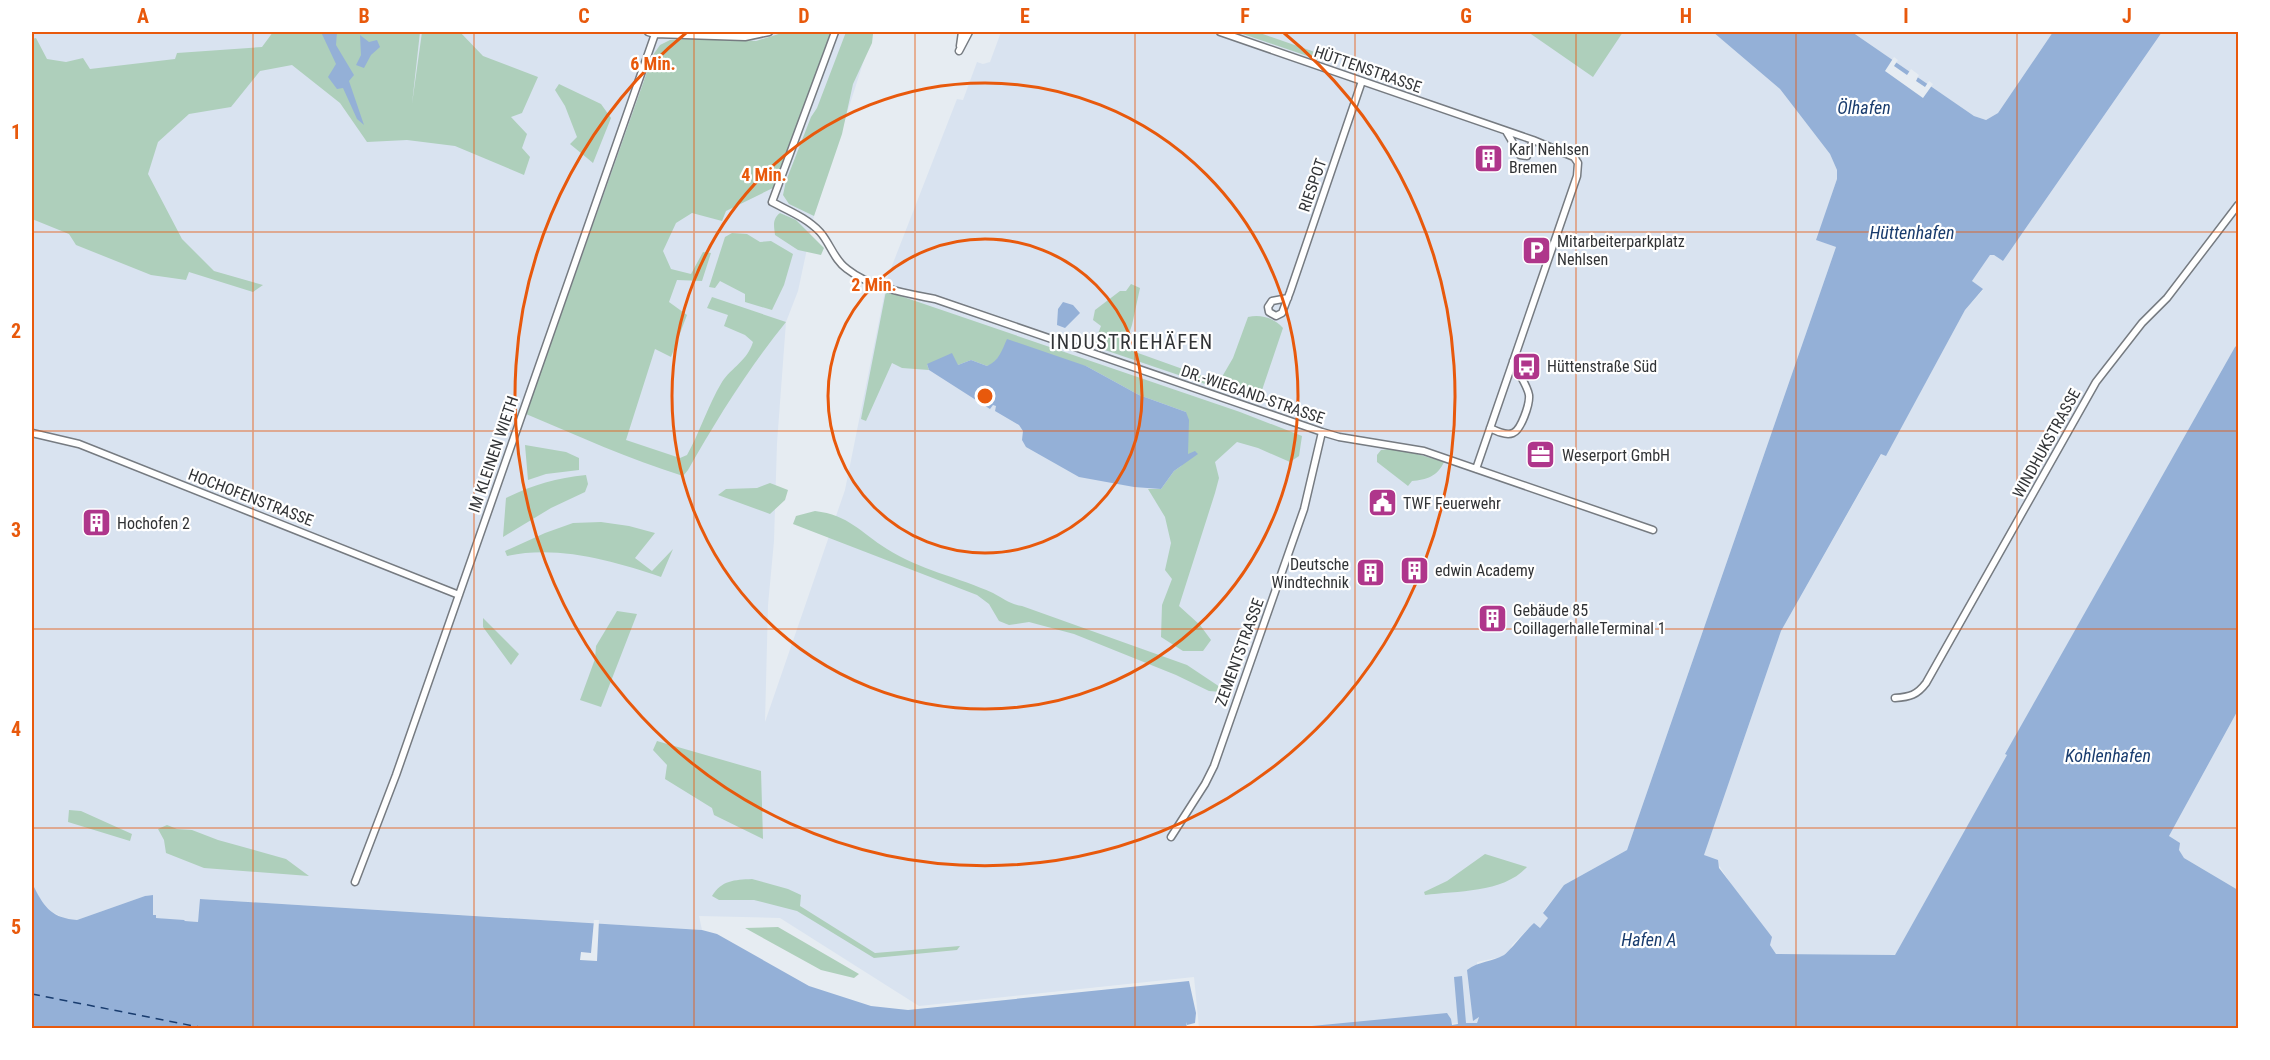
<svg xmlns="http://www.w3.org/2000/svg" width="2270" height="1060" viewBox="0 0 2270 1060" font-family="'Roboto Condensed',sans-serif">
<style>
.built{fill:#d9e3f0}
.green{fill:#aecfbb}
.water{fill:#94b0d7}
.pier{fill:#e6ecf2}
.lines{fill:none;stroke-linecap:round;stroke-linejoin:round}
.ferry{stroke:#193c6e;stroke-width:1.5;stroke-dasharray:8 6;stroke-linecap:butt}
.street-casing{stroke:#767b81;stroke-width:9}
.street{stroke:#fff;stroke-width:6}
.grid{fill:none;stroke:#e8590c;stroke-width:1.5;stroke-opacity:0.55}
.ring{fill:none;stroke:#e8590c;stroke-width:3}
.labels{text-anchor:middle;stroke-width:4.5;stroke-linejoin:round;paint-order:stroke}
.street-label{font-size:16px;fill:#313336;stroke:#fff}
.poi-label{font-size:16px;fill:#313336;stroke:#fff;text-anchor:start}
.water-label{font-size:18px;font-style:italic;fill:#193c6e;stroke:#fff}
.quarter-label{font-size:20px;letter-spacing:1.5px;fill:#313336;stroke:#fff}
.centre{fill:#e8590c;stroke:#fff;stroke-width:3}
.ring-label{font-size:18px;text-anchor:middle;font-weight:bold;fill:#e8590c;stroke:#fff;stroke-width:4.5;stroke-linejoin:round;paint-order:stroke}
.neatline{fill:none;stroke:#e8590c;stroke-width:2}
.grid-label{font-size:20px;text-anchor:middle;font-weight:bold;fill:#e8590c}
</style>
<rect width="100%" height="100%" fill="#e6ecf2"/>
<path class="built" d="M32,32H873L814,216L798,291L786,322L777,443L774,541L768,605L765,722L845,490L888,276L957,99L963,100L977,62L983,64L990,62L1001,32H1713L1780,89L1830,154L1837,170V179L1817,240L1836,247L1627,850L1564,885L1543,912L1549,918L1540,928L1534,923L1512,945L1510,950L1501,957L1477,962L1475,1020L1479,1016L1477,1023L1291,1028H1199L1194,977L919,1006L780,918L699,916L702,930L201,899L198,922L155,918L153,915V895L145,896L77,920L66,919L50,911L40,899L34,888H32Z
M1852,32H2053L1998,113L1986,120L1974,116Z
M2162,32H2238V344L2235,347L2006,753L2008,755L1895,955L1776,954L1718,864L1704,855L1781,631L1882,453L1886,455L1965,310L1983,290L1972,281L1990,255H1994L2003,261Z
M2238,710V890L2184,858L2169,836Z"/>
<path class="green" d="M273,32H420L412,104L422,32H460L483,56L538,77L522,113L511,117L527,134L522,148L530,157L524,175L455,146L407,140L367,142L340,103L292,65L260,71L231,107L189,114L158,142L148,174L182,239L214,271L263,285L253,292L189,272L186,280L151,275L76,245L69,234L32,219V39L36,38L47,59L66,62L83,58L90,69L175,59L177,53L262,47Z
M785,32H833L775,187L726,211L722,221L692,213L676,223L663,251L671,269L691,274L703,252L711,253L702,281L677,280L669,302L687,315L671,357L655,349L626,440L680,458L687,455C700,432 708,405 722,382C732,367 747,361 753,342L745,335L724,326L728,315L707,308L712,297L786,322C748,369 717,419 688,470L683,476C629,459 578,436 526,414L653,55L660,45L670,40L715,38L756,41Z
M846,32H868L873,34L872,43L853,84L842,134L814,216L789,204L783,195L786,181L811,117L817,108Z
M1237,32H1257L1332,58L1328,63Z
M1528,32H1623L1593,77Z
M559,84L601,104L611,118L593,163L570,144L577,137L565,106L555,90Z
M780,213L796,220L824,248L821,255L798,250L775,235C774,226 772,219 780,213Z
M732,233L747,234L760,242L771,241L793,254L784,285L772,310L745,302V294L720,281L715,288L709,287L725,237Z
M1131,284L1140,288L1132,325L1124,348L1219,382L1233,358L1248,317C1261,314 1274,318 1283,328L1258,402L1093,346L1101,326L1093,320L1095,310L1120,291H1126Z
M886,291L1240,412L1302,436L1299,456L1290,462L1258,448L1237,442L1215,462L1219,478L1215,493L1179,606L1200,625L1211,640L1203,651H1183L1161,637L1162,605L1172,579L1165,570L1171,543L1165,517L1148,489H1161L1174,471L1181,466L1188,454L1186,412L1139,395L1086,366L998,358L993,364L987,366L971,360L958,365L927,364L929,370L902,368L892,363L866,421L861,419Z
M525,445L566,452L579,458V470L546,474L528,480Z
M1397,448L1444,462C1438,476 1426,480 1412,481L1408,486L1377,462V455L1381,450Z
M586,475L588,484L585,492L551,508L503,537L506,498C532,485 556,478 586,475Z
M770,483L788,490L785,500L770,514L718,495L726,489L757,488Z
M815,511C849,515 860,532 887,549C920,570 958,577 993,593C1004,599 1010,604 1022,606L1187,665L1220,687L1221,692L1209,691L1176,675L1074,634L1029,622L1009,625L999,621L989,604L977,595L793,524L796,516Z
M601,522L629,526L655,533L635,558L652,571L673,549L661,577C613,561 558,545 507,556L505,551L545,533L573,523Z
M617,611L637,614L601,707L580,700L595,659L596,646Z
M483,618L519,654L511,665L483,627Z
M657,741L761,771L763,839L714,815L712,808L665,779L667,765L653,750Z
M69,810L81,811L132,834L130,841L68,822Z
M167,825L177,829L192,830L218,840L286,859L309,876L204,868L166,853L164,840L158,829Z
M1485,854L1527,867C1504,893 1457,891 1425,895L1424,892L1447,881Z
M752,879L788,889L801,895L800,906L875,953L960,946L957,950L874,958L797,911L754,900H719L712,896C722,880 734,880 752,879Z
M778,927L859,974L854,978L821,970L745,928Z"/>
<path class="water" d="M321,32H337L336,45L354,75L349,81L364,125L357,119L343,88L337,89L328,77L336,64Z
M1713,32H1852L1974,116L1986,120L1998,113L2053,32H2162L2003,261L1994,255H1990L1972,281L1983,289L1965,310L1886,456L1881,454L1781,631L1704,855L1718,860L1719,868L1772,937L1770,945L1776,954L1895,955L2007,755L2005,754L2235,347L2238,344V710L2169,836L2180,843L2179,850L2184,858L2238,890V1028H1291L1447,1013L1451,1019L1452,1025L1458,1024L1454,977L1462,976L1466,1023H1477L1479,1017L1473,1021L1467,970C1479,961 1492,962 1504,955C1510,951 1526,930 1534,923L1540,928L1548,918L1543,913L1564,885L1627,850L1836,247L1816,240L1837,179V170L1830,154L1780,89Z
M360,35L369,42L377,40L380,47L371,55L364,68L356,65L361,55Z
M1063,302L1073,305L1080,313L1065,328L1057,325L1058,309Z
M1007,339L1086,366L1139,395L1186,412L1189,420L1188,454L1195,451L1198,454L1174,471L1161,489L1134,487L1079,477L1026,447L1022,440L1023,431L1019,425L995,411L996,406L993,405L990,409L929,370L927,364L952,353L958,365L971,360L987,366C999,361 1002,350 1007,339Z
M34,887C45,909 53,918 77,920L145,896L153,895V915H156V918L184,920L185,921L198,922L200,899L702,930L717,934L809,986L871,1006L908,1010L1189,981L1196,1013L1195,1023L1187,1025L1186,1022L1187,1028H32V888Z"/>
<path class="pier" d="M1894,57L1898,60L1894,66L1907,75L1911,69L1919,75L1916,81L1925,87L1929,81L1933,84L1923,98L1885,71Z
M594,920H599L597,961L580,960L581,952L591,953Z"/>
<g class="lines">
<path class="ferry" d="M32,994L204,1028"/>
<defs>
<path id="street" d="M648,32L655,34L745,37L769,32
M835,32L772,202C789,211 807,218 820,232C830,243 834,260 847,269C871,288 905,293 935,299L1322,432L1339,437L1424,451L1653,530
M1220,32L1533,140L1574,157L1578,163L1577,176L1476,469
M960,46L962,32
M959,51L969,32
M1506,131L1520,155L1527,156L1533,140
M1288,298L1272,301L1268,307L1269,312L1276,316L1282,313L1290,292L1362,81
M1490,428C1496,431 1506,436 1513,433C1521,430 1530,404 1529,395C1527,384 1517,372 1513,361
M32,433L79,444L459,595
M1895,698C1910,697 1917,695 1926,683L2096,382L2142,323L2167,298L2238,205
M1171,837L1205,784L1214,766L1304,509L1322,432
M355,882L396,775L655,34"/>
</defs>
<use href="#street" class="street-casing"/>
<use href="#street" class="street"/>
</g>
<path class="grid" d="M253,32V1028M474,32V1028M694,32V1028M915,32V1028M1135,32V1028M1355,32V1028M1576,32V1028M1796,32V1028M2017,32V1028M32,232H2238M32,431H2238M32,629H2238M32,828H2238"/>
<g class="ring">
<circle cx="985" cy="396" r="157"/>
<circle cx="985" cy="396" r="313"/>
<path d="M1284 33A470 470 0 1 1 686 33"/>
</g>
<defs>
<symbol id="building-square" viewBox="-11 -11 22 22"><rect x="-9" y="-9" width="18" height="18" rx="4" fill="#af368b" stroke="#fff"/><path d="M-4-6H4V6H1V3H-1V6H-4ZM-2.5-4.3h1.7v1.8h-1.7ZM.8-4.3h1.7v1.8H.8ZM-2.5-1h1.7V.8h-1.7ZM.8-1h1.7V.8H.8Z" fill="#fff"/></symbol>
<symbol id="parking-square" viewBox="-11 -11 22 22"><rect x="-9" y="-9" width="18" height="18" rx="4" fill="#af368b" stroke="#fff"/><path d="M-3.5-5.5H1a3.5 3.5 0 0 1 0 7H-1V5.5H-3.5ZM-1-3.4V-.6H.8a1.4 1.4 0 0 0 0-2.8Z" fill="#fff"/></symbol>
<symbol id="bus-square" viewBox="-11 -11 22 22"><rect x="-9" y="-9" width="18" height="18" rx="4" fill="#af368b" stroke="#fff"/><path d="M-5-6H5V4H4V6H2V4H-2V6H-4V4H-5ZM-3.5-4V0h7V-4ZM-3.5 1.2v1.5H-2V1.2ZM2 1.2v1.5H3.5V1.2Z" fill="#fff"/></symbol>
<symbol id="office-square" viewBox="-11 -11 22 22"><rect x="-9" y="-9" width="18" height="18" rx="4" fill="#af368b" stroke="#fff"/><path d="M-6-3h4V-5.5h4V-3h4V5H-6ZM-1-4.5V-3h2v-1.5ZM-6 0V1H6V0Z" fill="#fff"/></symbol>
<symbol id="civic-square" viewBox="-11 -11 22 22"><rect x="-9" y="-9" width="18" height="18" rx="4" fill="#af368b" stroke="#fff"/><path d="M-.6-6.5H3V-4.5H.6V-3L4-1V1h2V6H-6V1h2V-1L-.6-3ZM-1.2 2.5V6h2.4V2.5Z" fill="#fff"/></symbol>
</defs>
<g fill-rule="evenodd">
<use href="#building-square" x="1472" y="142" width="33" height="33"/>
<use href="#parking-square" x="1520" y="234" width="33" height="33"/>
<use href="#bus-square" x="1510" y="350" width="33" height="33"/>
<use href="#office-square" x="1524" y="438" width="33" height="33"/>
<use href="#civic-square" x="1366" y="486" width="33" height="33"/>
<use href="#building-square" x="80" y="506" width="33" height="33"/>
<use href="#building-square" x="1398" y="554" width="33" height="33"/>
<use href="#building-square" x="1354" y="556" width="33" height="33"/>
<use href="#building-square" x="1476" y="602" width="33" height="33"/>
</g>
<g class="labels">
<g class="street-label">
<text transform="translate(1368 69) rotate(19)" y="6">HÜTTENSTRASSE</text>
<text transform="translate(1312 185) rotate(-71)" y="6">RIESPOT</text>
<text transform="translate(1253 394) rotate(19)" y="6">DR.-WIEGAND-STRASSE</text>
<text transform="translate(2046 443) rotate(-61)" y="6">WINDHUKSTRASSE</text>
<text transform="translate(493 454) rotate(-71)" y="6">IM KLEINEN WIETH</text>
<text transform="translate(251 497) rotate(21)" y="6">HOCHOFENSTRASSE</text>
<text transform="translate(1239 652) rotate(-70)" y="6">ZEMENTSTRASSE</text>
</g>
<g class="poi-label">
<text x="1509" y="155">Karl Nehlsen<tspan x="1509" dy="18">Bremen</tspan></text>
<text x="1557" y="247">Mitarbeiterparkplatz<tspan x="1557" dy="18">Nehlsen</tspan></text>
<text x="1547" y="372">Hüttenstraße Süd</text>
<text x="1562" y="461">Weserport GmbH</text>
<text x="1403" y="509">TWF Feuerwehr</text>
<text x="117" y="529">Hochofen 2</text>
<text x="1349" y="570" text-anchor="end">Deutsche<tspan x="1349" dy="18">Windtechnik</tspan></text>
<text x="1435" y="576">edwin Academy</text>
<text x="1513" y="616">Gebäude 85<tspan x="1513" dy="18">CoillagerhalleTerminal 1</tspan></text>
</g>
<g class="water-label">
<text x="1864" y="114">Ölhafen</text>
<text x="1912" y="239">Hüttenhafen</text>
<text x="2108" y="762">Kohlenhafen</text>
<text x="1649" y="946">Hafen A</text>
</g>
<g class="quarter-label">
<text x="1132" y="349">INDUSTRIEHÄFEN</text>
</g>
</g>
<circle cx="985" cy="396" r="9" class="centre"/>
<g class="ring-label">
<text x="653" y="70">6 Min.</text>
<text x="764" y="181">4 Min.</text>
<text x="874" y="291">2 Min.</text>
</g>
<rect width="2270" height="1060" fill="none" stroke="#ffffff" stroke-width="66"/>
<rect x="33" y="33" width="2204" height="994" class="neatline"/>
<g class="grid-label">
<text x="143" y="23">A</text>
<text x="364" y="23">B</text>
<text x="584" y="23">C</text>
<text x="804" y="23">D</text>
<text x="1025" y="23">E</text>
<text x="1245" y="23">F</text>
<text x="1466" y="23">G</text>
<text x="1686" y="23">H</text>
<text x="1906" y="23">I</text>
<text x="2127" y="23">J</text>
<text x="16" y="139">1</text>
<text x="16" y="338">2</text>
<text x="16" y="537">3</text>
<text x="16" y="736">4</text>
<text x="16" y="934">5</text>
</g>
</svg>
